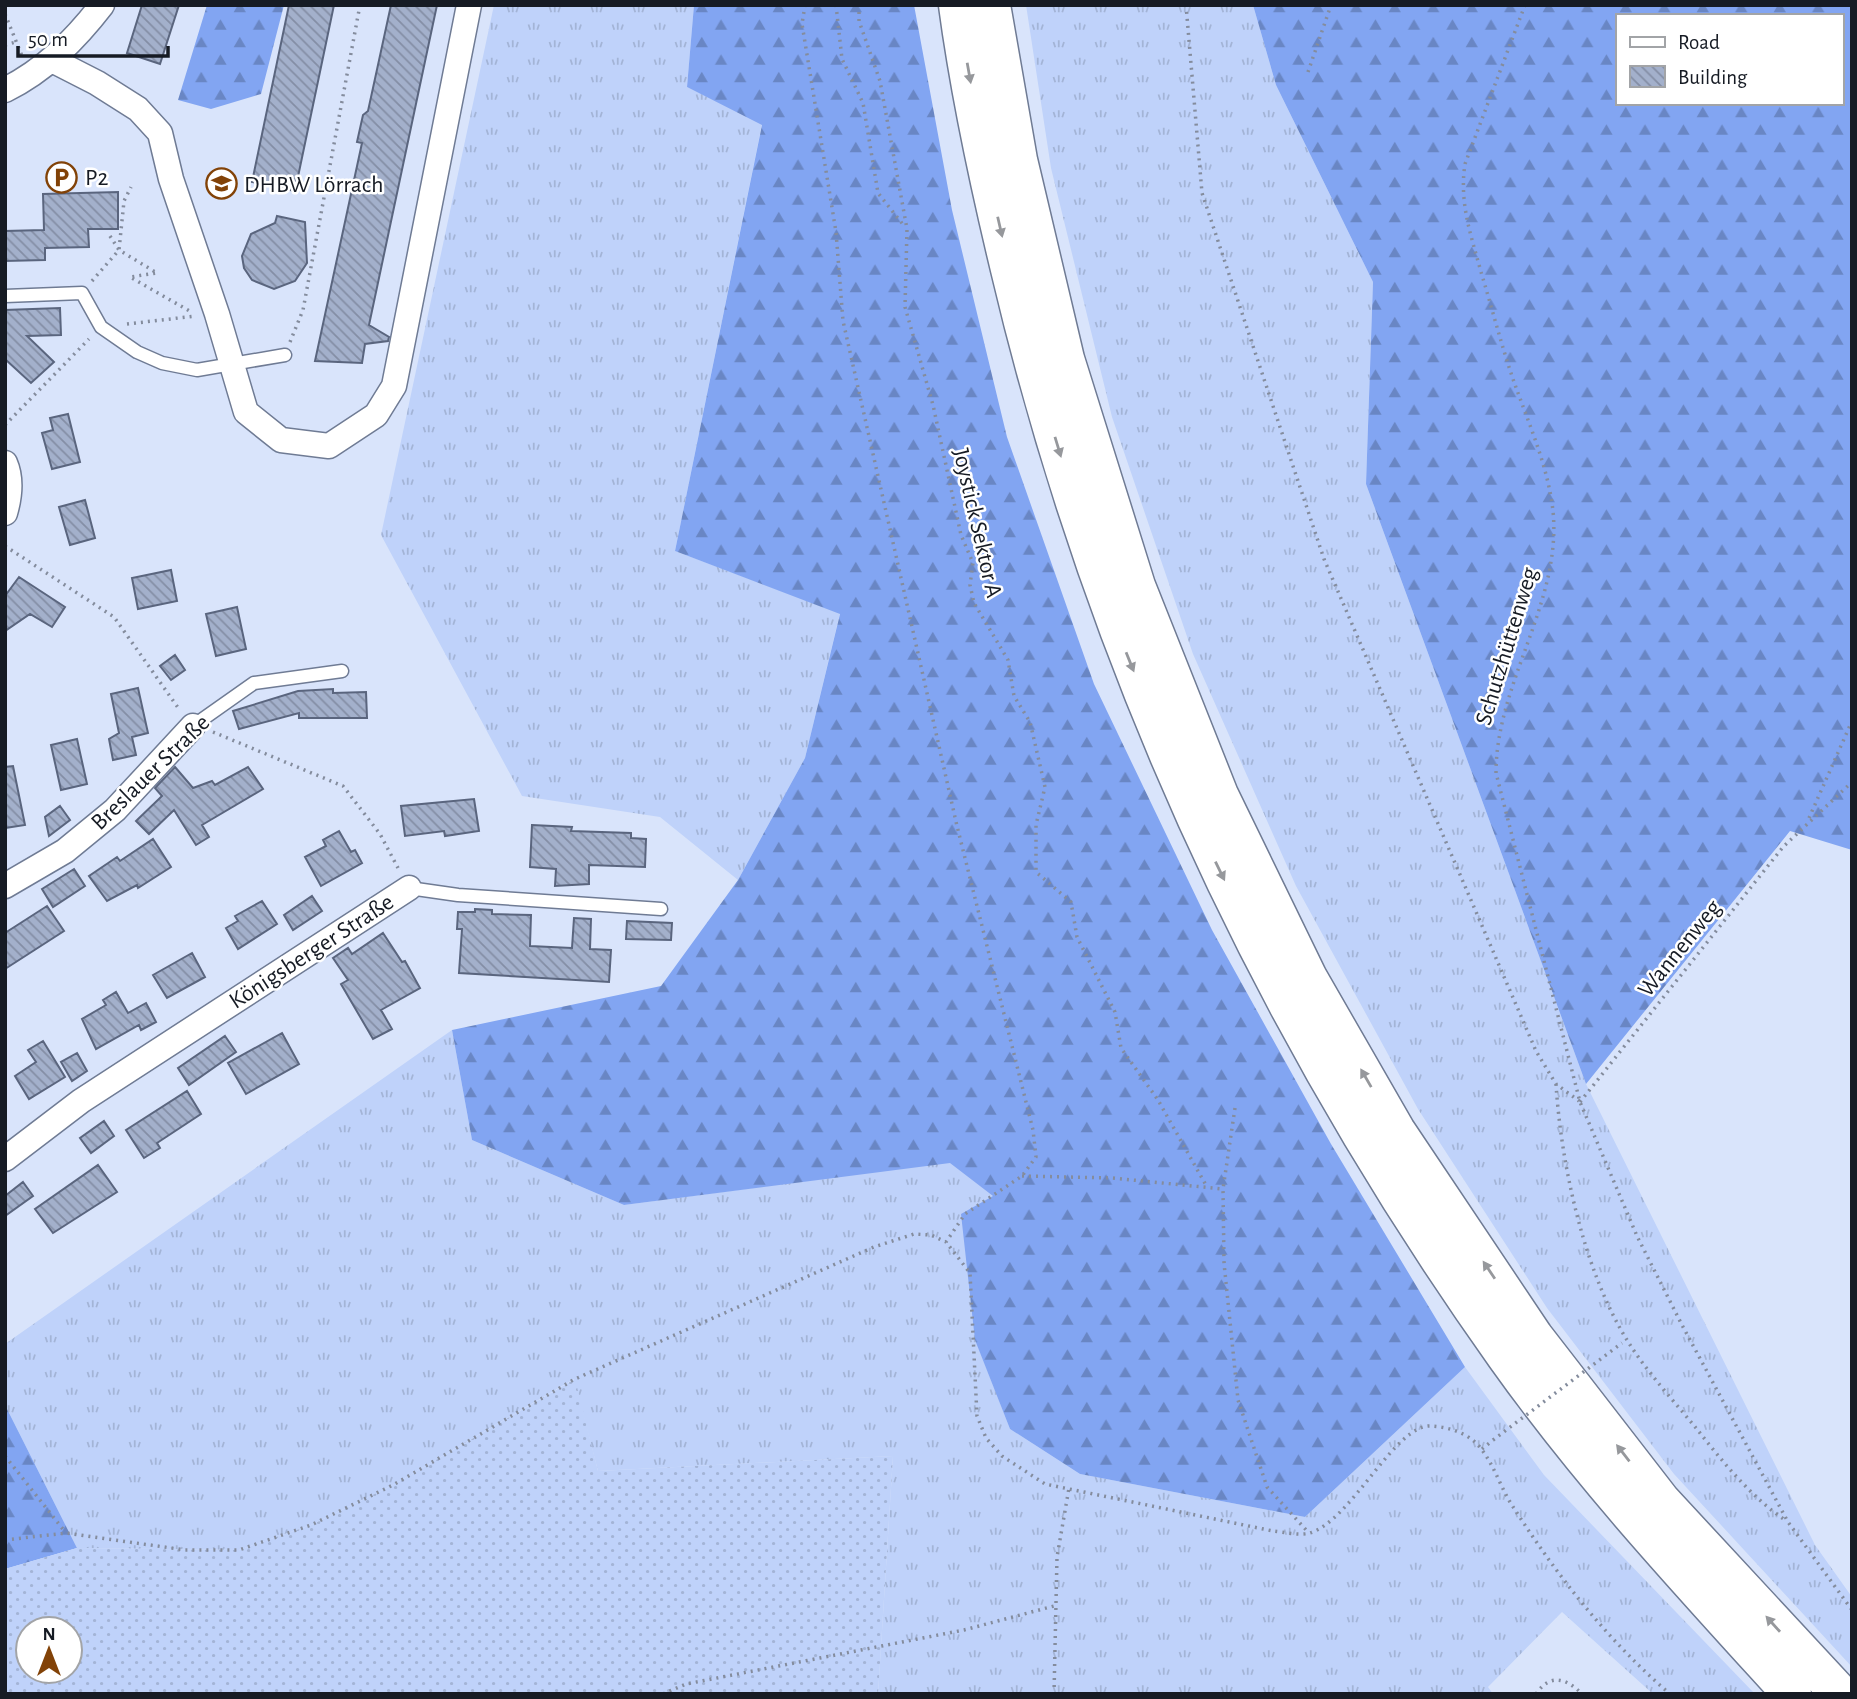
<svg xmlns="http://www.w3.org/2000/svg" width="1857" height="1699" viewBox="0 0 1857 1699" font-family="'Alegreya Sans',sans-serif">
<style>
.grass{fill:url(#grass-tufts)}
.forest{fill:url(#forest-firs);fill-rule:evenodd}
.garden{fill:url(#garden-dots);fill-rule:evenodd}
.building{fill:url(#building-back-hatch);stroke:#5a657e;stroke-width:2}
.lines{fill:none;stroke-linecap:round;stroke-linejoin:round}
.lane-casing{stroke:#6f7b94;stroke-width:15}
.street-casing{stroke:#6f7b94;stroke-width:27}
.highway-casing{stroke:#6f7b94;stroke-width:41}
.path{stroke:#848c9d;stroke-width:3.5;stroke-dasharray:2 5;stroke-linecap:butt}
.lane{stroke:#fff;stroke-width:12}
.street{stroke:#fff;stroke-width:24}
.highway{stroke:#fff;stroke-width:38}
.path-bridge{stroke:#848c9d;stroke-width:3.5;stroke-dasharray:2 5;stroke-linecap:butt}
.oneway{fill:#96989c}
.labels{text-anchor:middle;stroke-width:5;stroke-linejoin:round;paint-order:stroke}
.poi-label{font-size:24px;fill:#161b24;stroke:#fff;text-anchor:start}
.street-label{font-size:24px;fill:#161b24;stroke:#fff}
</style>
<defs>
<pattern id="grass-tufts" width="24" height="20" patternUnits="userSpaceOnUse" patternTransform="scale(1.75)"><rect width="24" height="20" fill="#bfd2fa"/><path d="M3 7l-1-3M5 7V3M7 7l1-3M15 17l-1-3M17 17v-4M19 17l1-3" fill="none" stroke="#a3b4d6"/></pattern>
<pattern id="forest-firs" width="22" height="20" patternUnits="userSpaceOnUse" patternTransform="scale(1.75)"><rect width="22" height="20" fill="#82a5f2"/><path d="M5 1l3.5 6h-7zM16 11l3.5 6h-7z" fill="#6986c4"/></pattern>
<pattern id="garden-dots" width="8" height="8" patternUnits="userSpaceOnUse" patternTransform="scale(1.75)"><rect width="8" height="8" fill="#bfd2fa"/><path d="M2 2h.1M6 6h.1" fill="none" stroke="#a3b4d6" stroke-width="1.8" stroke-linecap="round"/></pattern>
<pattern id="building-back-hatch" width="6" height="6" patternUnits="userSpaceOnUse" patternTransform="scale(1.75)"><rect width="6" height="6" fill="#a3b0cb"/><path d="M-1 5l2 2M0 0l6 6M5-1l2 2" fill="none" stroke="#848ea5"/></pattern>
</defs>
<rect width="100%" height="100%" fill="#d9e4fb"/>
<path class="grass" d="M494,5H694L687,87L762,124L675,551L840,613L805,758L738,880L660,817L522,796L381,535Z
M1026,5H1253L1276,85L1373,282L1366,484L1586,1084L1815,1545L1852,1597V1667L1674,1474L1547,1308L1418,1109L1296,886L1193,654L1112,417L1051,168Z
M452,1030L472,1140L624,1205L950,1162L994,1196L975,1339L1010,1429L1080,1474L1305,1517L1465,1367L1544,1475L1755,1694H1653L1562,1612L1488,1687L1493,1694H878L893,1456L598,1471L574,1379L393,1485L311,1525L239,1550L77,1548L5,1405V1344Z"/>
<path class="forest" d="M207,5H284L261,94L211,109L178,100Z
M694,5H914L952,210L1007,437L1094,684L1212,930L1331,1144L1465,1367L1305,1517L1080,1474L1010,1429L975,1340L961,1214L993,1196L950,1163L624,1205L472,1140L452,1030L661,986L738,880L805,758L840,614L675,551L762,125L687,87Z
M1253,5H1852V850L1790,831L1586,1084L1366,484L1373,282L1276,85ZM1617,16H1841V103H1617Z
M5,1405L77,1548L5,1569Z"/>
<path class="garden" d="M575,1379L598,1471L893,1456L878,1694H5V1569L77,1548L239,1550L311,1525L393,1485ZM28,1629H70V1671H28Z"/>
<path class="building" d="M142,5H179L160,64L127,53Z
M289,5H334L295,191L252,182Z
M391,5H437L369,325L389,337L388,341L365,344L362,363L315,361L362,143L357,142L363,115L368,111Z
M118,192V229H88L89,247L45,248V260L5,261V231L44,230L43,194Z
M277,216L305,222L307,263L295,281L274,289L252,280L244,268L242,256L251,234L275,223Z
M60,308L61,335L27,336L54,362L31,383L5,359V310Z
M68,414L80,462L52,469L42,433L53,430L50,418Z
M85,500L95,538L70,545L59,507Z
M171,570L177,601L138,609L132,578Z
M19,577L65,607L52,627L30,614L5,631V596Z
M237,607L246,649L216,656L206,614Z
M175,655L185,670L171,680L160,666Z
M138,688L148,733L132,737L136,755L113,760L109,739L119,733L111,694Z
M333,689V693L366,692L367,718H299V713L239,729L233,711L298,691Z
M77,739L87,784L61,790L51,745Z
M13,766L25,825L5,828V767Z
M175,767L193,788L212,781L215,785L248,767L263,789L202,825L209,837L196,845L174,810L149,834L136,821L162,796L155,788Z
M474,799L479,831L445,836L444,831L405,836L401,806Z
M60,806L70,820L49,836L45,817Z
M532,825L572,827L571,831L631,833V838L646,839L645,867L589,865V884L555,886L556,869L530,867Z
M339,831L351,852L355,850L362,863L321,886L305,857L326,846L323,840Z
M153,839L171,867L138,888L137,885L107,901L89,876L117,857L120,861Z
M74,869L85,886L53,907L42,889Z
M312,896L322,911L293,930L284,915Z
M262,901L277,924L238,949L226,928L238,921L235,916Z
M47,906L64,931L5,969V933Z
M475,909L492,910V914L531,915L530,946L572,948L574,918L591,919L590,949L611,950L609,982L459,973L462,929H457L458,912H475Z
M627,921L672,923L671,940L626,939Z
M383,933L402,962L405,961L420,988L381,1010L392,1029L373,1039L341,984L348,980L333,958L348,948L352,954Z
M192,953L205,977L167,998L153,975Z
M116,992L128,1013L146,1003L156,1022L141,1030L139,1025L96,1049L82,1019L106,1005L103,1000Z
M282,1033L299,1064L246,1094L228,1063Z
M225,1036L236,1052L189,1085L178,1068Z
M43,1041L65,1077L29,1099L15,1076L36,1062L28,1050Z
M77,1053L87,1071L72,1081L61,1062Z
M187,1091L201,1114L157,1143L160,1148L144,1158L126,1130Z
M104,1121L114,1136L91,1153L80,1138Z
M98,1165L117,1192L53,1233L35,1209Z
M23,1182L33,1196L5,1216V1196Z"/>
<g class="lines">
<defs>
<path id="lane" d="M5,296L82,293L101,327L137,352L162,363L197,370L285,355
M193,726L254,683L342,671
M409,888L458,895L661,909"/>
<path id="street" d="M52,60L97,83L138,109L160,133L171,179L217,314L246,412L281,440L329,446L376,415L394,386L469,5
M5,90C45,70 75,40 102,5
M5,463C12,479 10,496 5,513
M5,886L65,851L115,810L193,726
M5,1159L81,1101L409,888"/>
<path id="highway" d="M958,5C970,94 989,182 1010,269C1103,663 1272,1027 1506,1356C1592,1477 1693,1585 1792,1694
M991,5L1018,160L1065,359L1136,586L1219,795L1308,978L1396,1131L1534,1337L1661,1501L1840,1694"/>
</defs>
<use href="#lane" class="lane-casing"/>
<use href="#street" class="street-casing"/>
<use href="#highway" class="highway-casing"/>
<path class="path" d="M805,5L802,24L836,232L843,321L957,826L1033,1130L1036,1157L1022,1176L965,1214L946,1242
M836,5L842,59L863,103L878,193L905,227
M859,5V21L880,81L907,229L905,307L933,405L961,535L973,563L970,585L974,603L1008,660L1014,696L1030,722L1045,787L1036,825V872L1071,902L1077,937L1115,1012L1121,1048L1158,1100L1207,1187
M1186,5L1202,193L1324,559L1536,1051L1556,1084L1579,1101
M1525,5L1465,164C1459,203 1471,235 1481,272C1492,308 1501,344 1513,379C1528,422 1548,466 1553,511C1562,602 1496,683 1496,773L1580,1102L1637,1236L1682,1325L1788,1522L1852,1610
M5,14L22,56
M5,45L16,42
M1308,72L1331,5
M110,236L119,250L157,273L130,277L193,313
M92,281L119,250L124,201L131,187
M127,324L196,316
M290,342L303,310L360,5
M5,425L89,339
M5,546L114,617L179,709
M213,732L343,786L380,834L398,868
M1809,818L1852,721
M1556,1084C1561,1164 1584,1271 1627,1340C1646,1371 1673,1400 1696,1428C1722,1461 1751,1497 1785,1520
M1580,1102L1783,847L1852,782
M1235,1108L1223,1189L1224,1263L1238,1400L1267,1487L1308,1532
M1022,1176L1112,1178L1223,1189
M1482,1449L1493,1440
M5,1456L66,1533
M5,1540L66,1533L185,1550H239L311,1525L393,1485L575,1379L874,1247L914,1234L931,1235L946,1242L970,1273L977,1416L986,1438L1002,1456L1045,1484L1273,1531C1283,1532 1300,1536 1310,1533C1352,1520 1395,1424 1431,1426C1450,1427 1471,1434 1482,1450C1494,1466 1500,1485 1510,1502C1555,1573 1606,1639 1670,1694
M663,1694L686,1684L964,1630L1054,1606
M1054,1694L1057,1557L1069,1488
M1536,1694C1550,1673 1566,1678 1582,1694"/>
<use href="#lane" class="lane"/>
<use href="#street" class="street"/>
<use href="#highway" class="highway"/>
<path class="path-bridge" d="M1493,1440L1622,1343"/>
</g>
<defs><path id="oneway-solid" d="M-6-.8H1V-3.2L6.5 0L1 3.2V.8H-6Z" transform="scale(1.75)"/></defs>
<g class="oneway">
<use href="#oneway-solid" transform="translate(969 73) rotate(80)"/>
<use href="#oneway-solid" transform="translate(1000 227) rotate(77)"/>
<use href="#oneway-solid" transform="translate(1058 447) rotate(73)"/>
<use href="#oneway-solid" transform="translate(1130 662) rotate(68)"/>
<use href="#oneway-solid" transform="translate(1220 871) rotate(64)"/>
<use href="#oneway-solid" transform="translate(1366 1078) rotate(-120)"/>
<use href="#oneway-solid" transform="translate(1489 1270) rotate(-124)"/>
<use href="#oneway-solid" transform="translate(1623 1453) rotate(-128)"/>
<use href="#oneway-solid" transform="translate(1773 1624) rotate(-132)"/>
</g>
<defs>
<symbol id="parking-ring" viewBox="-11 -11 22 22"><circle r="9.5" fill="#fff" stroke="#824207" stroke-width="1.5"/><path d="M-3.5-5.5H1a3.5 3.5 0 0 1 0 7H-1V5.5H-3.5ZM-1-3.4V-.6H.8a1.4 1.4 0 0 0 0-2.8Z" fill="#824207"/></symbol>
<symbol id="university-ring" viewBox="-11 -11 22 22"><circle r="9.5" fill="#fff" stroke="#824207" stroke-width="1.5"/><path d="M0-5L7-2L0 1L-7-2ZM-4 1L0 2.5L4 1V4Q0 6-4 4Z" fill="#824207"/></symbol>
</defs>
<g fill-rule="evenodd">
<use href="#parking-ring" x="44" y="160" width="35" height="35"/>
<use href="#university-ring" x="204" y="166" width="35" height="35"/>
</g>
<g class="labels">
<g class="poi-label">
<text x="85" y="185">P2</text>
<text x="244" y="192">DHBW Lörrach</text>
</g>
<g class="street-label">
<text transform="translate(978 523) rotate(77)" y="8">Joystick Sektor A</text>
<text transform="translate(1506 646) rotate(-73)" y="8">Schutzhüttenweg</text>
<text transform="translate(150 772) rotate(-44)" y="8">Breslauer Straße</text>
<text transform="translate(1679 948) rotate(-51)" y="8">Wannenweg</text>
<text transform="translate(311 951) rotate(-33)" y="8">Königsberger Straße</text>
</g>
</g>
<rect width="1857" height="1699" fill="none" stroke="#161b24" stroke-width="14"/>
<rect x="1616" y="14" width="228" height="91" fill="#ffffff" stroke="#a2a4a7" stroke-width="2"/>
<rect x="1630" y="37" width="35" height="10" fill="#ffffff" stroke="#a2a4a7" stroke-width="2"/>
<text x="1678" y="49" font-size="21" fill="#161b24">Road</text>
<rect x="1630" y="66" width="35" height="21" fill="url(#building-back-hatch)" stroke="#a2a4a7" stroke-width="2"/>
<text x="1678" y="84" font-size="21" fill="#161b24">Building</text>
<g transform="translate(49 1650)"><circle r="33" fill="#ffffff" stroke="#a2a4a7" stroke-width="2"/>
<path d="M0-5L12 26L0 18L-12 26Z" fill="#824207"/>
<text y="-10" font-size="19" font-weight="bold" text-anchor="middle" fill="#161b24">N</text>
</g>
<path d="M18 46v10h150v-10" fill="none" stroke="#161b24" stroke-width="3.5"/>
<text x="28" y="46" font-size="21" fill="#161b24" stroke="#ffffff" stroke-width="5" paint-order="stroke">50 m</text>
</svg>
